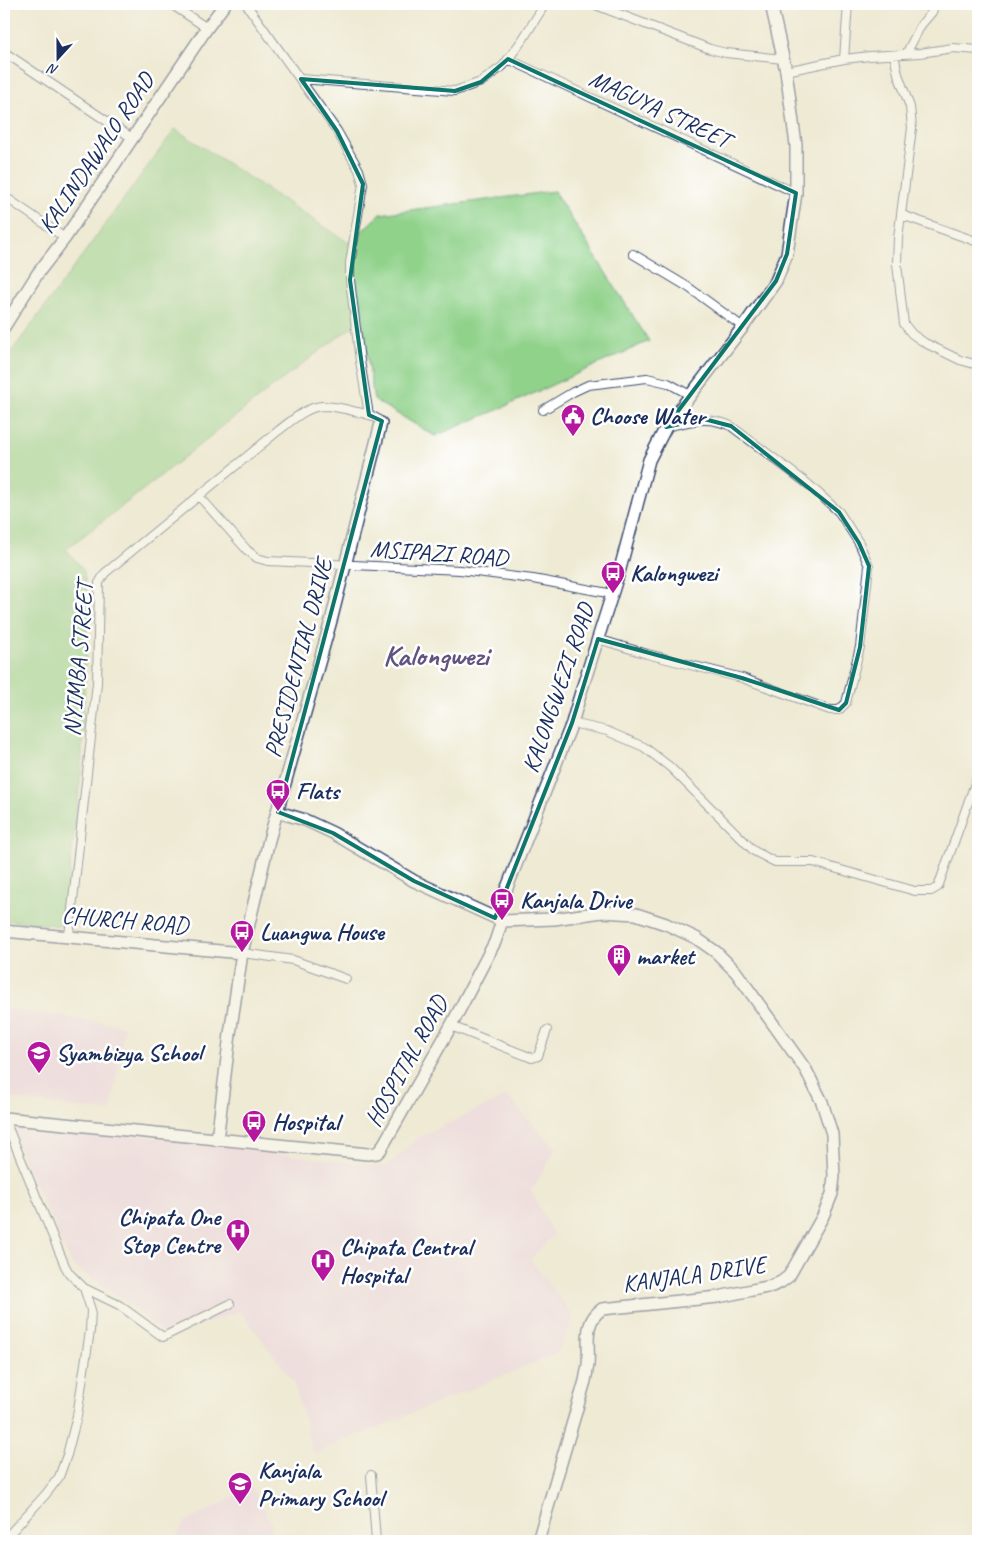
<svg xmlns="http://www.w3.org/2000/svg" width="982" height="1545" viewBox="0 0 982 1545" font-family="Caveat,sans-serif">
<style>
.built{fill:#edd0e8}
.green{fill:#90d28a;stroke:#568074}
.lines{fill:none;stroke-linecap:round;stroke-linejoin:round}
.street-casing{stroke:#3b4b70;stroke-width:10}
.secondary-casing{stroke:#3b4b70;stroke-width:14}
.street{stroke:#fff;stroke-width:8}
.secondary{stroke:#fff;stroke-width:11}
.marked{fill:none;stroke:#0f766e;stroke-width:4;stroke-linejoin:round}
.labels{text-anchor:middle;stroke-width:5;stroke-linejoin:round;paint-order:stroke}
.street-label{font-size:24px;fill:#1b2f5e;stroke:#fff}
.poi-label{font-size:24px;font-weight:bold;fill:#1b2f5e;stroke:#fff;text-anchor:start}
.district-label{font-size:29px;font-weight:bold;fill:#61537f;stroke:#fff}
</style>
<rect width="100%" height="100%" fill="#fff"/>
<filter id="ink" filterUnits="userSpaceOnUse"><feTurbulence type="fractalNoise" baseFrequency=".02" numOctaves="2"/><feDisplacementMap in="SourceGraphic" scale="10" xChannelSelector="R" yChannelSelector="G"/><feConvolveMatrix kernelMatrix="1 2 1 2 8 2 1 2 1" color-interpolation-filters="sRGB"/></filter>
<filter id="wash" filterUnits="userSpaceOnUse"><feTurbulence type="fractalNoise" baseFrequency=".0096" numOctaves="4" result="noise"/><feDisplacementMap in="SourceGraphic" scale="20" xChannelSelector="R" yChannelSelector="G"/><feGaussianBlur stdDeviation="1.12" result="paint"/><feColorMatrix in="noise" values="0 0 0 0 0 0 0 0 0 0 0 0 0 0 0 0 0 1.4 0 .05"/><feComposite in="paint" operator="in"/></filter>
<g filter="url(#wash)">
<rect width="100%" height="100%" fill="#eeead3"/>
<path class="built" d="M4,1008L124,1026L111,1112L4,1098Z
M507,1096L556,1149L531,1191L554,1235L530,1259L574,1317L558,1353L313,1454L294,1382L240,1311L167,1337L125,1300L72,1265L4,1118L385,1167L419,1137Z
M252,1487L271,1522V1541H173L184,1523Z"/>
<path class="green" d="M175,129L349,243L380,214L554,191L649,341L497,410L435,436L374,400L363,326L352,327C254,398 163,477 66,549L84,571L88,602L81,774L63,926L4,920V362Z"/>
</g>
<g filter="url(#ink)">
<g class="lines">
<defs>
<path id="street" d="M171,4L207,28
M246,4L337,131L359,170L363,184L350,263V280L360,361L369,415
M593,4L710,49L726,53L783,59
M4,52L132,138
M906,54L921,25L932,12L935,4
M894,55L898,74L910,107L912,128L898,238L897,264L904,324L912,334L925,343L960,360L978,365
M508,59L796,193
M844,59L848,4
M786,71L844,59L870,56L920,53L953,48L978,50
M301,79L455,91L481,82L503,66L523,39L545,4
M4,196L65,238
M902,215L978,242
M633,254L688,287L743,327
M543,410L573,392L588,385L647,378L668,383L690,395
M199,496L247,550L257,558L268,561L460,570L533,579L613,594
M598,639L647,654L742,678L830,710H839L846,703L860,647L869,566L859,543L839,512L808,484L731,426C707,415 691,421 666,427
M572,723L607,731L644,747L670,767L754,851L775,862H813L915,891H931L938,887L978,775
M69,936L97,683L99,583L105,573L278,431C290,422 306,407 322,406C334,406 346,409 357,412C366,414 376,415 381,423
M242,953L293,960L346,979
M451,1026L532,1058L538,1056L547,1030
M84,1288L119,1305L163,1337L230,1304
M371,1475L376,1541
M4,1540L46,1494L59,1477L67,1455L77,1416L90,1331L91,1310L84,1288L69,1273L65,1266L4,1118"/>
<path id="secondary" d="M4,327L38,273L65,238L207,28L225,4
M278,812L305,820L333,833L414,881L502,921L554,919L602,912L636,914L666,924L696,938L716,952L736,972L806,1070L822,1102L832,1134L834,1176L832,1194L823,1216L789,1276L781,1282L772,1286L718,1297L602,1309C582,1323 590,1344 588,1365C587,1370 586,1376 585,1381L538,1541
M495,918L572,723L581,692L620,569L649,460L666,427L743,327L776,281L787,254L796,193V145L786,71L771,4
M4,931L242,953
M4,1118L368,1154L377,1153L381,1149L451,1026L488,955L495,942L502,921
M217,1140L230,1034L242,953L269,840L332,617L381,423"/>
</defs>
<use href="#street" class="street-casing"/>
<use href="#secondary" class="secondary-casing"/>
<use href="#street" class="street"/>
<use href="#secondary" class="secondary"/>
</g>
</g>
<path d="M0 0H982V1545H0ZM508,59L796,193L787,254L776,281L666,427L704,419L731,426L839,512L859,543L869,566L860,647L846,703L839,710L742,678L598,639L572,723L495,918L414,881L333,833L278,812L382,421L369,415L350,280L363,184L337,131L301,79L455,91L481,82Z" fill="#eeead3" fill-opacity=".55" fill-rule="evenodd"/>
<path class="marked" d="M508,59L796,193L787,254L776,281L666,427L704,419L731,426L839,512L859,543L869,566L860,647L846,703L839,710L742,678L598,639L572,723L495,918L414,881L333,833L278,812L382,421L369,415L350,280L363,184L337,131L301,79L455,91L481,82Z"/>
<defs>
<symbol id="civic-pin" viewBox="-11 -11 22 30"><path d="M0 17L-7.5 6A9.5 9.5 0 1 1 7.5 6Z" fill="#b5179e" stroke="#fff"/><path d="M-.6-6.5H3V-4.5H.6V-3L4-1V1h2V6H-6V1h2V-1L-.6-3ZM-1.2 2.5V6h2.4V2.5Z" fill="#fff"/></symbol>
<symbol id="bus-pin" viewBox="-11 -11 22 30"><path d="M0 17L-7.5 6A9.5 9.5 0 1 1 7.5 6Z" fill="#b5179e" stroke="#fff"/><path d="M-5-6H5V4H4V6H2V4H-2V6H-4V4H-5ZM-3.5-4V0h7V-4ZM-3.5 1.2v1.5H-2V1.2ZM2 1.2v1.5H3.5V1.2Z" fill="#fff"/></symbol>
<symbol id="building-pin" viewBox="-11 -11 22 30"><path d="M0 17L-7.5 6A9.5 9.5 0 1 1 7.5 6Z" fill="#b5179e" stroke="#fff"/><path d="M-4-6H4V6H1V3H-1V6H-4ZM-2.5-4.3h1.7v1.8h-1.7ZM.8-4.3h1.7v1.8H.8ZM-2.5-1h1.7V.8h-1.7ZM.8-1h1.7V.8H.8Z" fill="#fff"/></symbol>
<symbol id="school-pin" viewBox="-11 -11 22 30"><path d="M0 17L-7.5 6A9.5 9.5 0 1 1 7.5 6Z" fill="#b5179e" stroke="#fff"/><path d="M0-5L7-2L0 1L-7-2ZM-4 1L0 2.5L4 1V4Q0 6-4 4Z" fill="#fff"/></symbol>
<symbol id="hospital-pin" viewBox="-11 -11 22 30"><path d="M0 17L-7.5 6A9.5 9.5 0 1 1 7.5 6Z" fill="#b5179e" stroke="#fff"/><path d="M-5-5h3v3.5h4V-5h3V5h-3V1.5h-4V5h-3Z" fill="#fff"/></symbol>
</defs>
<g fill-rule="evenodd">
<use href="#civic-pin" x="559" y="402" width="28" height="38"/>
<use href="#bus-pin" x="599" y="559" width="28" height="38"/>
<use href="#bus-pin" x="264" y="777" width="28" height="38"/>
<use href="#bus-pin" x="488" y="886" width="28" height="38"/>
<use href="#bus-pin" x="228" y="918" width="28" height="38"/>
<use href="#building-pin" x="605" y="942" width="28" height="38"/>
<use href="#school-pin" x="25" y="1039" width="28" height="38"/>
<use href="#bus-pin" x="240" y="1108" width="28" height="38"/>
<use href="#hospital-pin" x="224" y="1217" width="28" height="38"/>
<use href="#hospital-pin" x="309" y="1247" width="28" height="38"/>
<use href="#school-pin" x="226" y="1470" width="28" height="38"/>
</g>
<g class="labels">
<g class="street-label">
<text transform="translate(660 109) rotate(25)" y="8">MAGUYA STREET</text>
<text transform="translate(96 153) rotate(-56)" y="8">KALINDAWALO ROAD</text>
<text transform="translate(439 553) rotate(4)" y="8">MSIPAZI ROAD</text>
<text transform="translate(298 658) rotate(-75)" y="8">PRESIDENTIAL DRIVE</text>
<text transform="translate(78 659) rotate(-85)" y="8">NYIMBA STREET</text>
<text transform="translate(558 688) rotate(-71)" y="8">KALONGWEZI ROAD</text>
<text transform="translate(125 920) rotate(5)" y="8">CHURCH ROAD</text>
<text transform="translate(406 1061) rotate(-61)" y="8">HOSPITAL ROAD</text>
<text transform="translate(694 1274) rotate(-8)" y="8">KANJALA DRIVE</text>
</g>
<g class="poi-label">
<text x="590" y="424">Choose Water</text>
<text x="630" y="581">Kalongwezi</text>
<text x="296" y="799">Flats</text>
<text x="520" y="908">Kanjala Drive</text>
<text x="260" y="940">Luangwa House</text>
<text x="636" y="964">market</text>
<text x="56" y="1061">Syambizya School</text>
<text x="272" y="1130">Hospital</text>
<text x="220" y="1225" text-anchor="end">Chipata One<tspan x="220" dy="28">Stop Centre</tspan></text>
<text x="340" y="1255">Chipata Central<tspan x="340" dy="28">Hospital</tspan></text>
<text x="258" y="1478">Kanjala<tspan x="258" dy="28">Primary School</tspan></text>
</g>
<g class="district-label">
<text x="436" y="665">Kalongwezi</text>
</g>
</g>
<rect width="982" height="1545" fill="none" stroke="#fff" stroke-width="20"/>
<g transform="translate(58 58) rotate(201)" stroke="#ffffff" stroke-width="4" paint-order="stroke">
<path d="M0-4L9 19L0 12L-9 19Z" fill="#1b2f5e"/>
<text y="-8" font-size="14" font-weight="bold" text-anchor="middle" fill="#1b2f5e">N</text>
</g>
</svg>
